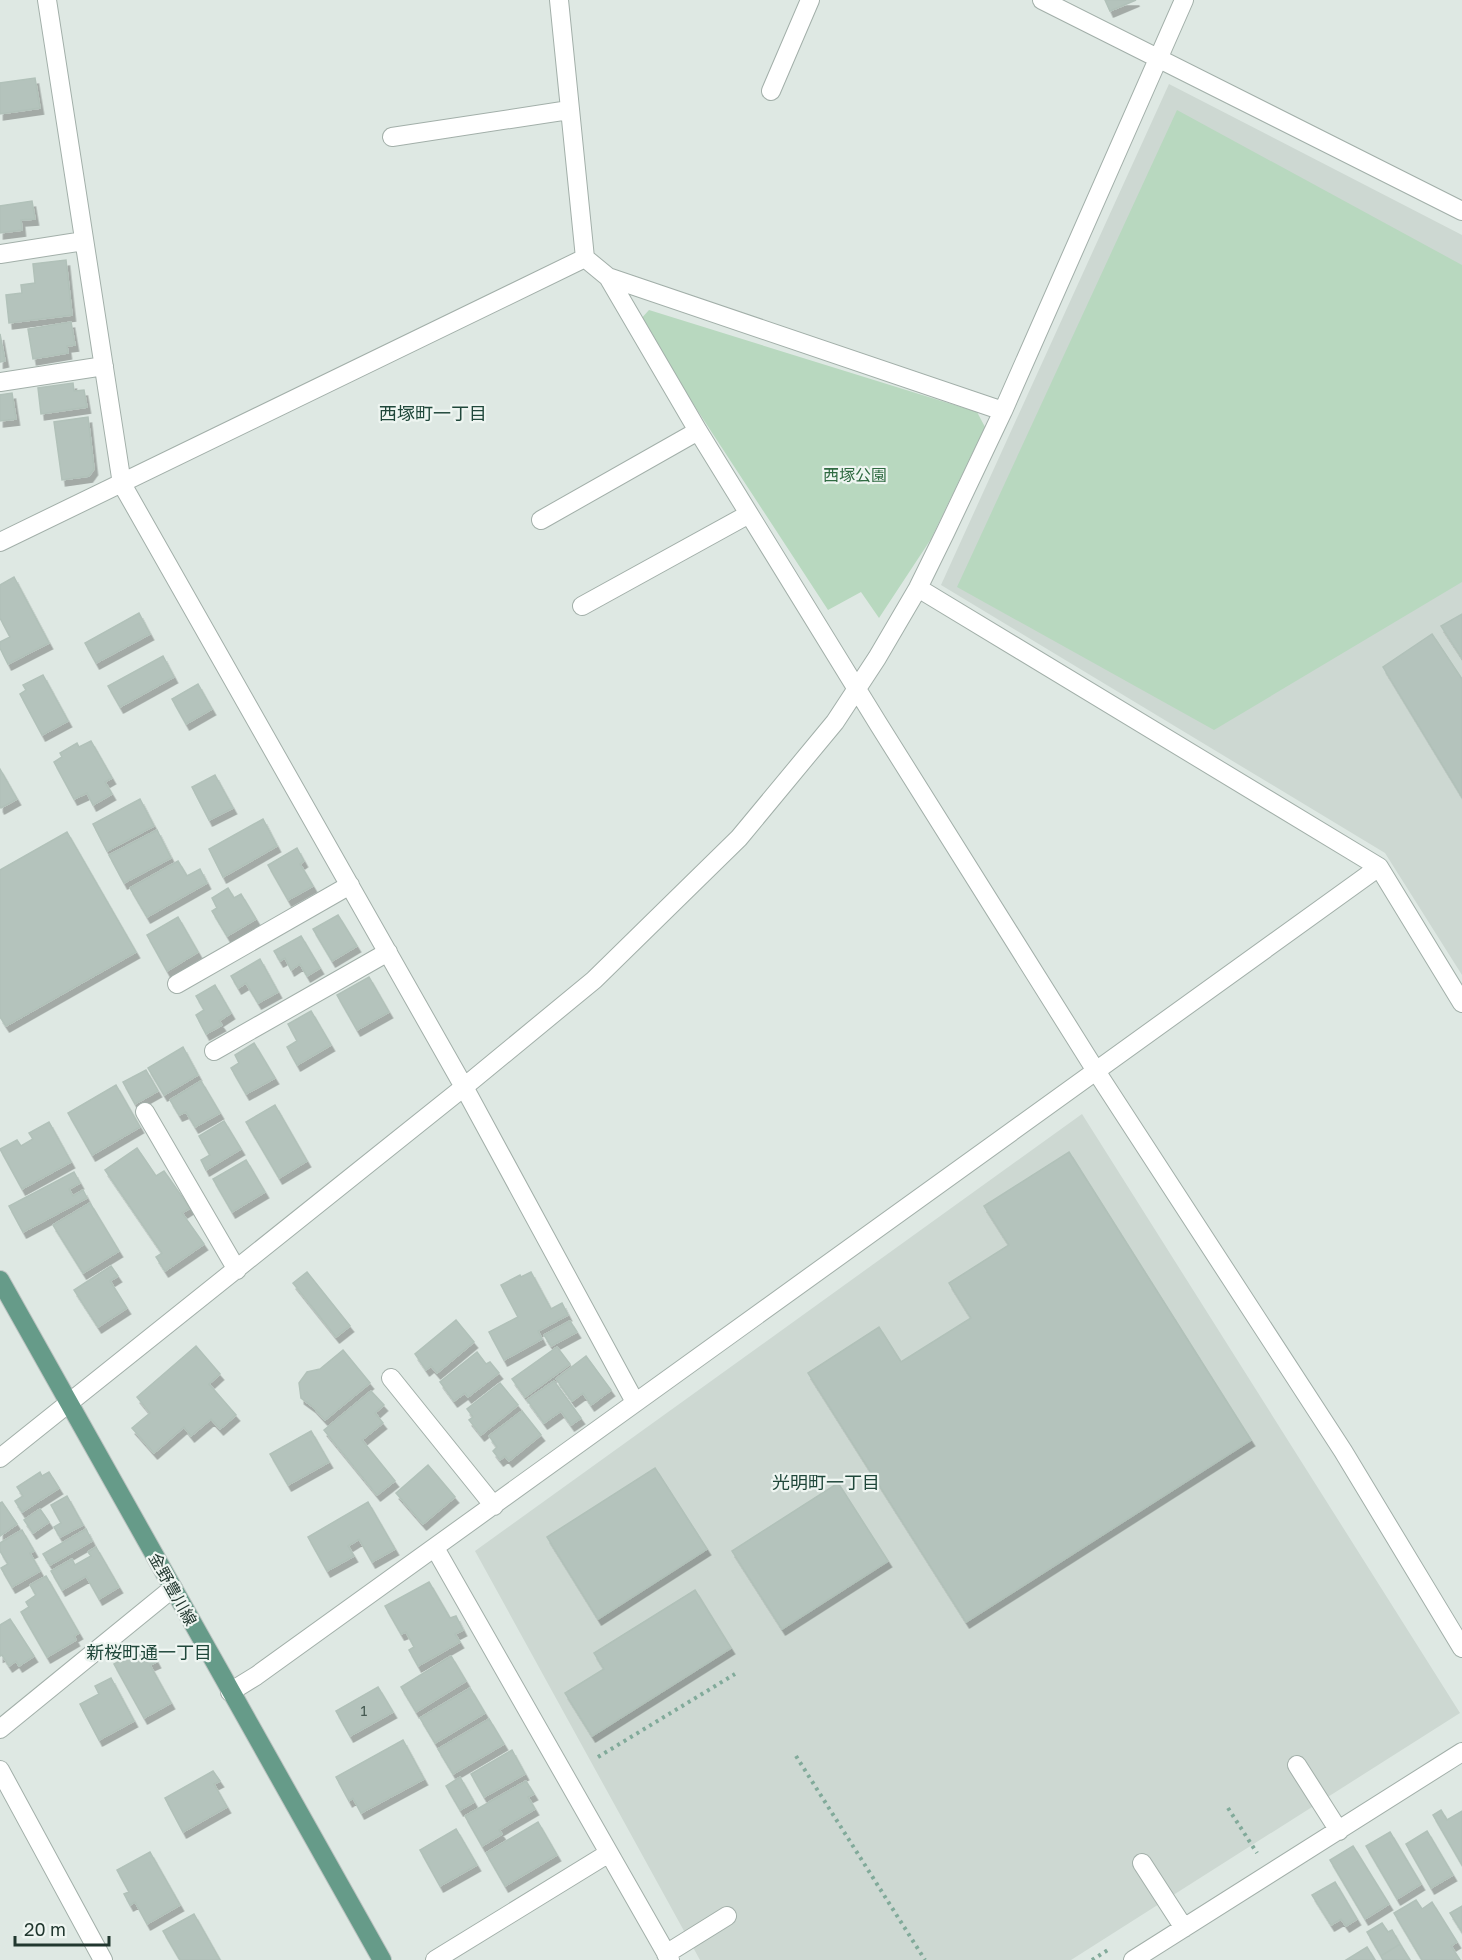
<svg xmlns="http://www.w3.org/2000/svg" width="1462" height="1960" viewBox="0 0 1462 1960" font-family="'Golos Text','Noto Sans JP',sans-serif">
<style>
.built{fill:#cdd8d2}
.green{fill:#b8d8bf}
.building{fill:#b4c3bc;stroke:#b1c1b9;stroke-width:1.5;filter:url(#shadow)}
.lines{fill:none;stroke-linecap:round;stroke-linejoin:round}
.minor-casing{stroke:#a2afa9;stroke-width:20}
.major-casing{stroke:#bcc3c1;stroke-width:20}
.path{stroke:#81aa9a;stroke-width:4;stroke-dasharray:3 4.5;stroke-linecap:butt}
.minor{stroke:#fff;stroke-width:18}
.major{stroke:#669b89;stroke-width:18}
.labels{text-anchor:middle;stroke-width:4.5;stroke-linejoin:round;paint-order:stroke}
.number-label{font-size:14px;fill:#465a52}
.park-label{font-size:16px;fill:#2f6a41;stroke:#eef5f1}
.street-label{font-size:16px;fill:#21372f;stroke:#eef5f1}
.neighbourhood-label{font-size:18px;fill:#1f473a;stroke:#eef5f1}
</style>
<defs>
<filter id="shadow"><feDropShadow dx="3.5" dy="6" stdDeviation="0" flood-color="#0004"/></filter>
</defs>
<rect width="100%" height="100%" fill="#dee8e3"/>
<path class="built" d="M1169,84L1462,235V975L1385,853L941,585Z
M1082,1114L1460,1713L1071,1960H700L475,1551Z"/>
<path class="green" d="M1177,110L1462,265V582L1214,730L957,587Z
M649,310L977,412L985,427L931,539L879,618L861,592L828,610L639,321Z"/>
<path class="building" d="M1105,0H1136L1110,11Z
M35,78L40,108L0,114V83Z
M32,201L35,219L21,220L22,230L0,233V206Z
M66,260L72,315L9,323L6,295L22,293L21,285L35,283L33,264Z
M71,322L75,345L67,346L68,353L33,359L28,329Z
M0,334L5,361L0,362Z
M73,383L74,391L84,390L87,407L41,414L38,388Z
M12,393L16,419L0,421V395Z
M88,417L94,469L89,476L62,480L54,422Z
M14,577L49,643L8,664L0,648V642L10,637L0,618V585Z
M139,613L150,634L96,663L85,643Z
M1462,614V658L1441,626Z
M1432,634L1462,679V797L1383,667Z
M163,656L174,677L120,707L108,686Z
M43,675L68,721L42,735L20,694L26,690L23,685Z
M198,684L212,709L186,724L172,699Z
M91,741L112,778L105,782L112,794L93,805L87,793L74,799L54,762L62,757L60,753L77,743L79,747Z
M0,769L17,799L1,808L0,806Z
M215,775L233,808L209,820L192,787Z
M140,799L154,826L107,851L93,824Z
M263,819L277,846L223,877L209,849Z
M157,830L171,858L124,883L109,855Z
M67,832L136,952L6,1026L0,1017V870Z
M297,848L304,861L300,864L313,886L288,900L268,865Z
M178,861L187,876L200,869L207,883L147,917L130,888Z
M228,888L234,898L241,894L256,919L227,936L212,911L217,908L212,898Z
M338,915L357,946L332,961L313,929Z
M178,917L198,952L167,971L147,935Z
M301,936L320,968L307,976L300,964L291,970L285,958L280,961L274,951Z
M260,959L278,992L258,1003L246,983L238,988L231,976Z
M369,977L389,1012L357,1030L337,995Z
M215,985L231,1013L219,1021L222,1025L206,1034L196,1015L204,1010L196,996Z
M311,1011L331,1045L297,1065L287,1047L297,1041L288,1024Z
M254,1043L275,1078L246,1094L231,1068L239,1063L235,1055Z
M183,1047L198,1075L164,1095L148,1068Z
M146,1070L158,1091L135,1104L123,1082Z
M201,1081L220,1113L195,1127L186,1112L179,1115L170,1100Z
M116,1085L140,1127L92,1155L68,1113Z
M275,1105L307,1161L279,1178L246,1122Z
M224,1121L241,1149L206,1170L201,1160L210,1155L199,1136Z
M49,1122L71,1162L22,1189L0,1149L17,1140L21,1146L33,1139L29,1133Z
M137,1148L156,1176L164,1171L190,1208L182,1213L204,1244L165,1271L156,1257L162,1253L105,1170Z
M1069,1152L1251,1440L966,1622L808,1373L879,1327L901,1362L971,1318L949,1283L1009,1245L984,1206Z
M246,1160L265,1192L232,1212L213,1179Z
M74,1172L80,1183L69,1189L73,1196L83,1190L87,1198L23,1232L9,1206Z
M90,1203L119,1251L83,1273L53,1225Z
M111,1266L118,1276L110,1281L127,1308L98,1327L74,1290Z
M307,1272L350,1326L336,1337L293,1283Z
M531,1272L551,1309L562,1303L568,1315L538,1331L542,1339L504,1360L489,1332L518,1317L501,1285L520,1275L521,1277Z
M456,1320L474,1342L437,1373L431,1366L426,1370L415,1354Z
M570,1321L577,1332L551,1346L544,1335Z
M196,1346L220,1374L209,1384L236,1415L220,1429L211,1419L191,1436L184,1427L154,1453L132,1428L150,1413L137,1397Z
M557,1347L570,1364L525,1397L512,1379Z
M343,1350L370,1383L325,1420L313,1407L301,1398L299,1383L307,1372L320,1369Z
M477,1352L486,1364L490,1362L499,1373L468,1397L465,1393L454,1401L440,1382Z
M586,1356L611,1390L591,1405L583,1393L572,1401L556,1379Z
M554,1381L581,1418L571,1425L561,1411L544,1423L527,1400Z
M500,1383L518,1405L481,1435L469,1420L473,1417L467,1409Z
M371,1391L384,1405L375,1413L383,1423L362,1440L395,1481L377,1495L324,1430Z
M522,1411L541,1435L509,1461L505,1456L500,1460L493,1451L497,1447L489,1436Z
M311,1431L329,1462L288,1485L270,1454Z
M428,1465L455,1497L423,1524L396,1493Z
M655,1468L707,1549L598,1619L547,1537Z
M40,1472L42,1476L49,1472L59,1488L22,1512L15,1501L23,1496L17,1487Z
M838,1483L888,1561L782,1629L732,1551Z
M67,1496L83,1525L60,1537L54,1527L61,1523L51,1505Z
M2,1502L17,1524L0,1536V1503Z
M368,1502L395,1549L372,1562L359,1539L348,1546L354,1556L327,1571L308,1537Z
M40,1509L49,1522L33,1533L24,1520Z
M86,1529L92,1541L50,1565L43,1554Z
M22,1530L34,1551L30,1553L40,1571L12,1587L1,1568L8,1564L0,1551V1543Z
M96,1547L119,1587L99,1599L86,1576L62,1590L51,1571L72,1559L75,1565L91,1556L88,1552Z
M46,1576L79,1633L74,1636L76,1640L47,1657L21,1612L29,1607L26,1602L36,1595L30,1585Z
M429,1582L450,1618L456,1616L463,1630L455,1634L460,1642L418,1666L409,1650L414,1647L406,1632L401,1634L385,1606Z
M695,1590L731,1648L592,1736L565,1693L604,1669L594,1653Z
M10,1619L34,1656L19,1666L16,1661L9,1666L2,1655L0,1656V1625Z
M148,1645L157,1662L150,1665L171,1703L144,1718L114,1664Z
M451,1656L466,1681L416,1712L401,1687Z
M111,1678L134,1721L99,1740L80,1704L99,1694L95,1686Z
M378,1687L393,1712L350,1736L336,1711Z
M470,1688L485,1713L435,1743L420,1718Z
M489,1719L504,1744L453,1774L438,1749Z
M403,1740L424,1779L361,1813L353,1798L349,1801L336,1777Z
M512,1750L525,1774L484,1797L471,1774Z
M213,1771L220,1781L214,1784L227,1807L183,1832L165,1798Z
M460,1777L474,1802L460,1810L446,1786Z
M526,1781L534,1794L528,1797L535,1809L499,1830L502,1834L482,1846L465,1816Z
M1441,1810L1447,1820L1462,1811V1865L1433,1815Z
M538,1822L557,1855L505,1886L486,1853Z
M456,1829L477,1865L440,1886L420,1850Z
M1427,1831L1453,1875L1431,1888L1406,1844Z
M1390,1832L1421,1884L1397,1899L1366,1846Z
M1353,1846L1389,1904L1365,1919L1330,1860Z
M150,1852L180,1905L147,1924L135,1902L130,1905L124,1894L129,1892L117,1870Z
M1335,1882L1357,1919L1346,1926L1341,1919L1331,1925L1312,1895Z
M1416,1900L1422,1909L1432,1902L1457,1942L1451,1946L1460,1960H1422L1394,1913Z
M1462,1906V1932L1450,1913Z
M194,1914L220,1960H180L163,1931Z
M1382,1923L1388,1932L1392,1930L1400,1944L1381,1956L1367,1932Z
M1400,1944L1410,1960H1383L1381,1956Z
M1367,1947L1375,1960H1346Z"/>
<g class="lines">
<defs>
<path id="minor" d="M47,0L122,484L464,1087L635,1402
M559,0L585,258L608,277L698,431L879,725L1096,1071L1343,1451L1462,1648
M1042,0L1462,211
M771,91L810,0
M392,137L569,110
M0,254L84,241
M608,277L1003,411
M0,382L104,366
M541,520L698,431
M0,542L585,258
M918,588L1379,867L1462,1003
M582,606L749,514
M177,984L350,885
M214,1051L388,952
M145,1112L237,1270
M391,1378L494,1506
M0,1458L464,1087L594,980L739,838L835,722L877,658L918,588L945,533L1003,411L1184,0
M435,1548L670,1960
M230,1692L256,1676L1379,867
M0,1729L173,1588
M1297,1765L1339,1831
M0,1770L103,1960
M1142,1863L1184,1928
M666,1954L727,1916
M435,1960L609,1853
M1133,1960L1462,1752"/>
<path id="major" d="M0,1280L382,1960"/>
</defs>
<use href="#minor" class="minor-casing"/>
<use href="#major" class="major-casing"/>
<path class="path" d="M796,1756L925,1960
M598,1757L735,1674
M1228,1808L1257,1853
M1092,1960L1111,1948"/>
<use href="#minor" class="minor"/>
<use href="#major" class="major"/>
</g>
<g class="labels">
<g class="number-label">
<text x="364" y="1716">1</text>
</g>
<g class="park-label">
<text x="855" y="481">西塚公園</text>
</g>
<g class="street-label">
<text transform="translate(173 1589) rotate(61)" y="6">金野豊川線</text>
</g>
<g class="neighbourhood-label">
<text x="433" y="420">西塚町一丁目</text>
<text x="826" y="1489">光明町一丁目</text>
<text x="149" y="1659">新桜町通一丁目</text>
</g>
</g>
<path d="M15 1936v9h94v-9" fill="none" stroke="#21372f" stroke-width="3"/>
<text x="24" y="1936" font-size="18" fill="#21372f" stroke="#eef5f1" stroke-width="4.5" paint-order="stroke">20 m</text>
</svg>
